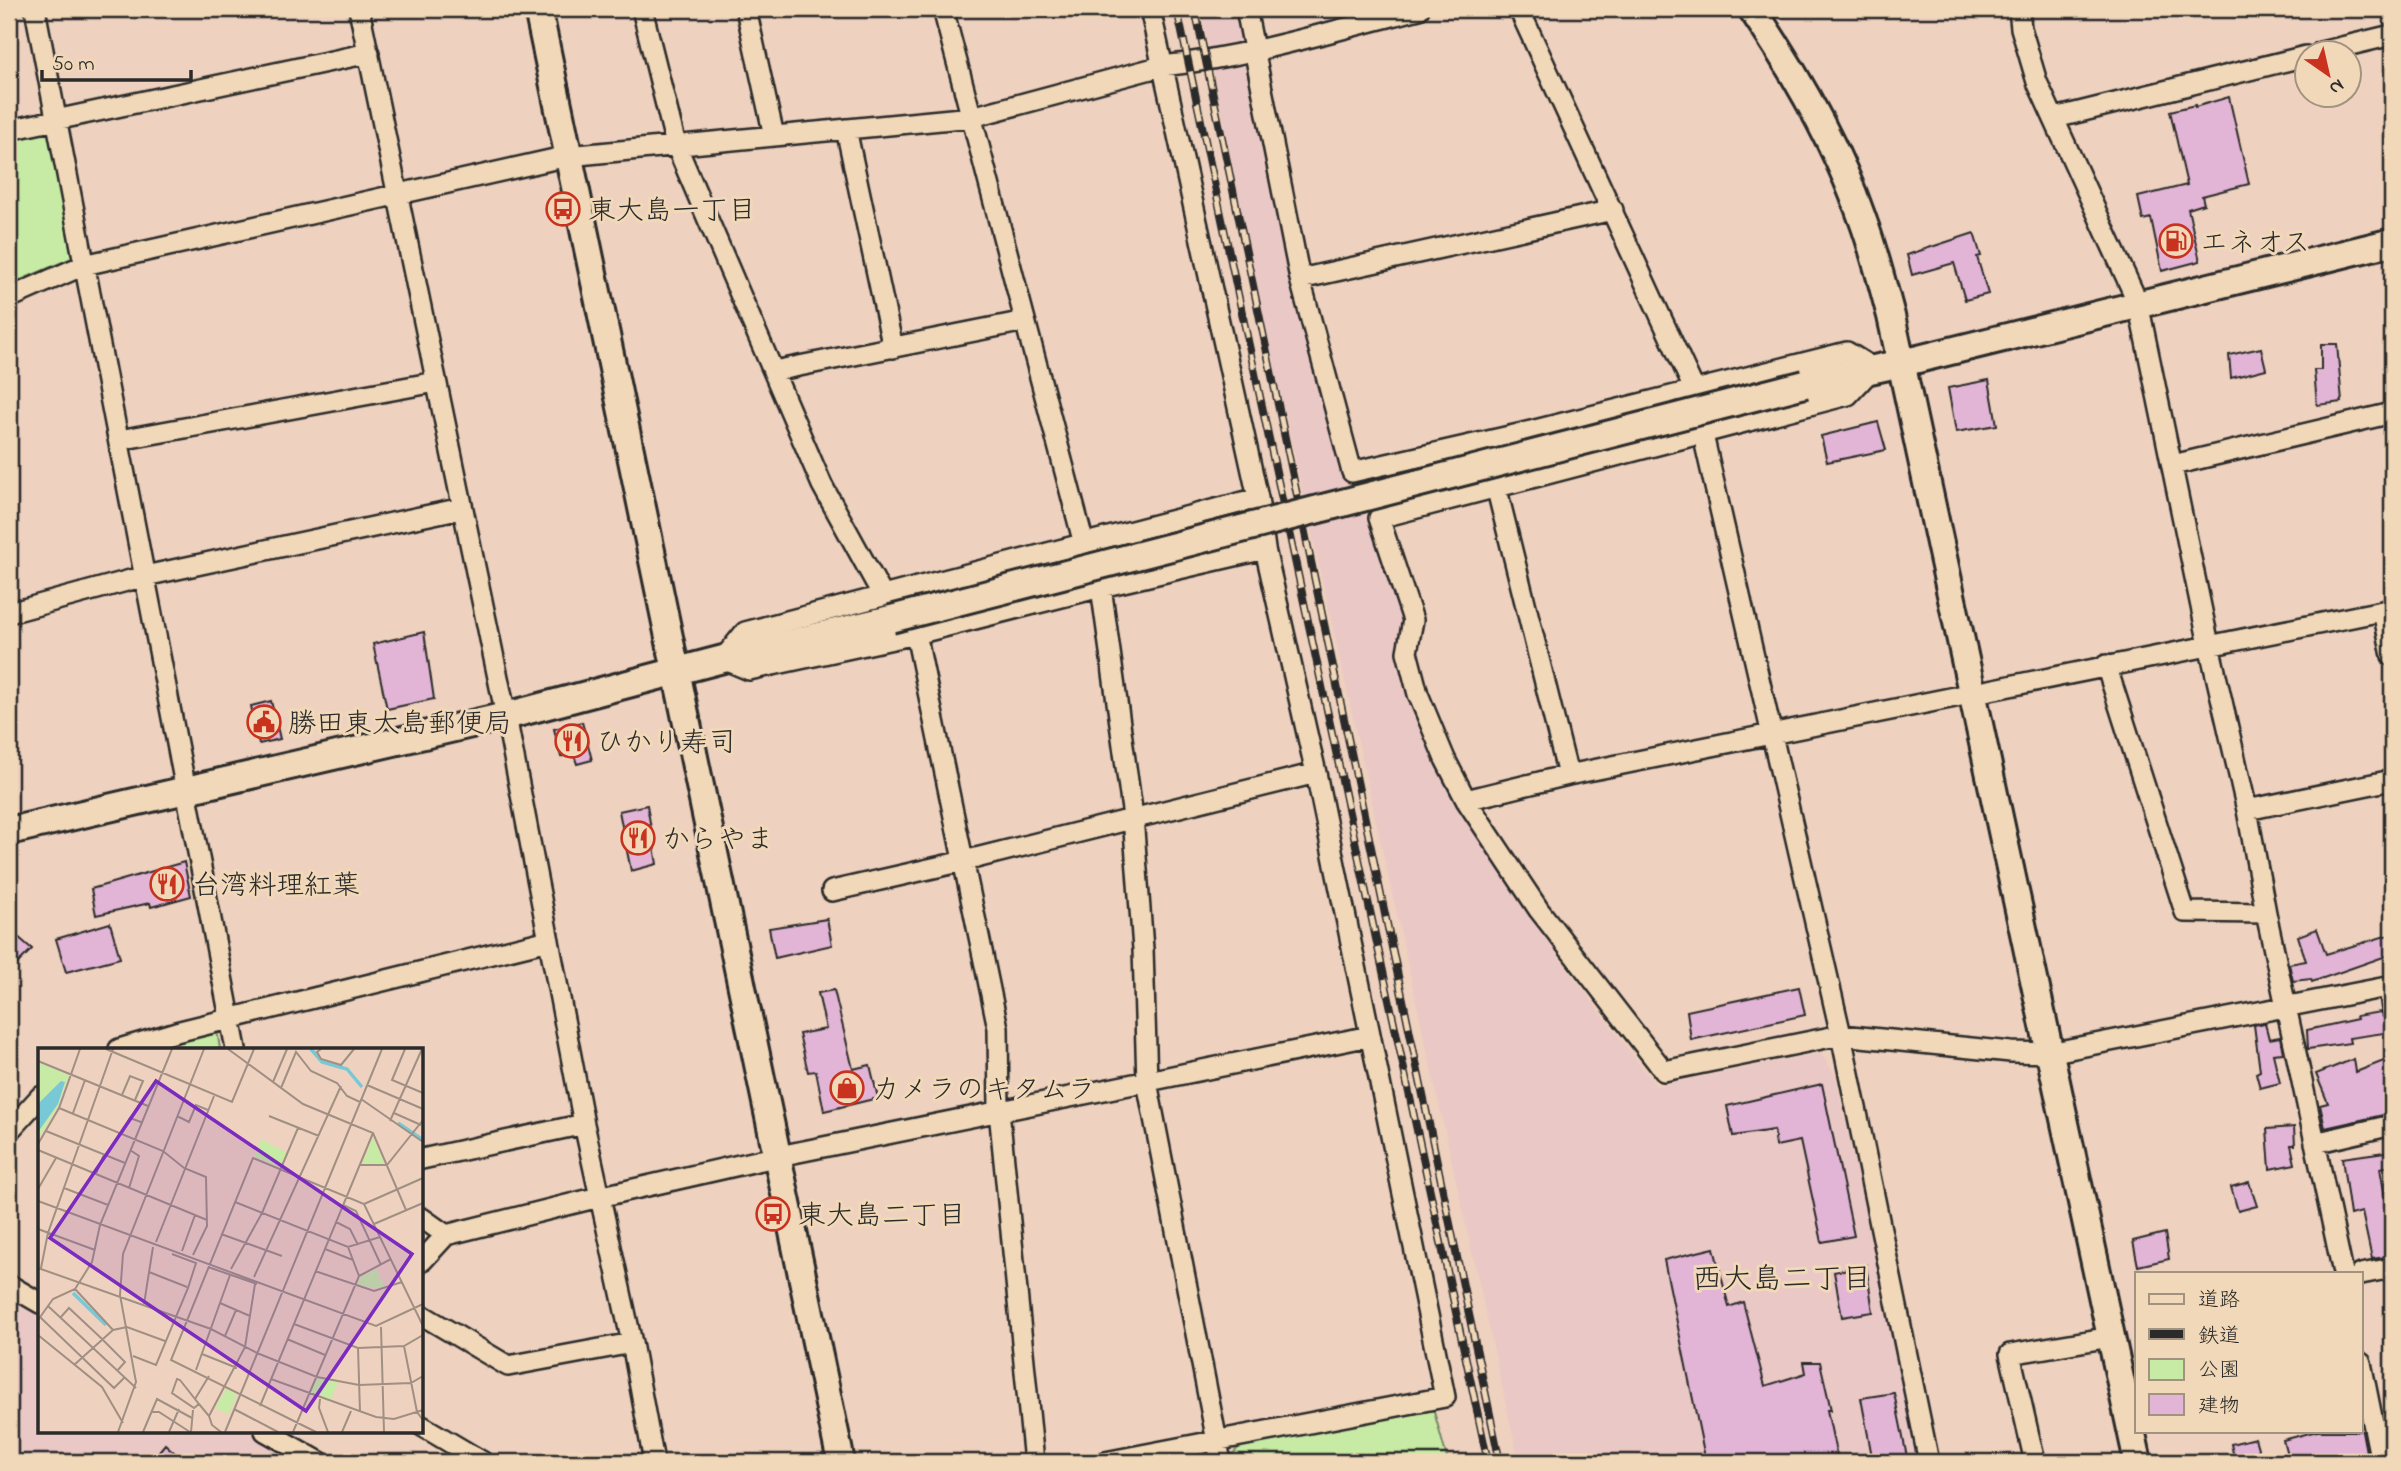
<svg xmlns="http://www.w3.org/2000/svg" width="2401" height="1471" viewBox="0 0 2401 1471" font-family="'Indie Flower','Klee One',sans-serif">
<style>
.built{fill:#eac8c5}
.green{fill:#c7eaa4;stroke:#798a68;stroke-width:2}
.building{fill:#e2b4d6;stroke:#2b2b2b;stroke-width:2}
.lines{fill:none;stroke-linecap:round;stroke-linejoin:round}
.street-casing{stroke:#2b2b2b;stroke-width:24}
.secondary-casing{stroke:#2b2b2b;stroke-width:32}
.street{stroke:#f1d8b8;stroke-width:19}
.secondary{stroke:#f1d8b8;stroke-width:26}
.rail-casing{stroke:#2b2b2b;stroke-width:8}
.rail{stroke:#f1d8b8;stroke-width:5;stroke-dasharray:16;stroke-linecap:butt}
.secondary-bridge-casing{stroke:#2b2b2b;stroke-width:32;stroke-linecap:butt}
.secondary-bridge{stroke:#f1d8b8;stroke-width:26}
.labels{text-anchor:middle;stroke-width:6;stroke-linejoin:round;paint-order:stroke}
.poi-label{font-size:28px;fill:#2b2b2b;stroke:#f1d8b8;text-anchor:start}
.neighbourhood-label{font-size:30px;fill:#2b2b2b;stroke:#f1d8b8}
.inset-river{fill:none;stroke:#79c8d6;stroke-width:3.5}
.inset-road{fill:none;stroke:#a08f83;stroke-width:2}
.view{fill:#7b2cbf;fill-opacity:0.15;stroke:#7b2cbf;stroke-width:3.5}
.inset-edge{fill:none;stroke:#2b2b2b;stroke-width:3.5}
</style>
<rect width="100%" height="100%" fill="#eed1be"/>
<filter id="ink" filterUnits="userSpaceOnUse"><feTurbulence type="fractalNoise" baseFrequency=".0143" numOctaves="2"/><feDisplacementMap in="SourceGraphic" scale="14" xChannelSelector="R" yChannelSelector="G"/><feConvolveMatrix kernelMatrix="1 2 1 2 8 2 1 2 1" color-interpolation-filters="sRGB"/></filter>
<g filter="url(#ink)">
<path class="built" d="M1201,9H1235L1291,287L1342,477L1376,533L1404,622L1395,649L1437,761L1465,817L1551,947L1656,1086L1820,1053L1835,1074L1920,1462H1519L1259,296Z
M9,1297L40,1315V1431H246L301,1462H9Z"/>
<path class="green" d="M52,131L72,258L9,285V139Z
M217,1030L220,1049H144Z
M1433,1408L1448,1462H1230L1229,1458L1241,1445Z"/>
<path class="building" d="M2229,97L2249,184L2202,196L2204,204L2188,209L2200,261L2162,271L2151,218L2143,220L2138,197L2187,185L2170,111L2195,105V107Z
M1974,233L1981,256L1977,257L1988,294L1965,300L1954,263L1912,275L1907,255Z
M2321,344H2337L2342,402L2317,405L2314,370H2321Z
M2261,348L2266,369L2231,378L2229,355Z
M1989,380L1997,425L1956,432L1948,388Z
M1878,422L1886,450L1827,462L1821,436Z
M424,632L434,699L387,709L373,644Z
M271,701L280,739L259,744L251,706Z
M582,722L592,760L577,764L573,752L561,757L554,729Z
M647,805L657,864L631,871L619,811Z
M184,862L191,896L151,907L150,903L96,915L91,889Z
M827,919L832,945L775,958L769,928Z
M110,923L120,958L66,972L56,939Z
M9,929L32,949L9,972Z
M2317,929L2326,954L2392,934V954L2312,982L2311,979L2293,981L2289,964L2306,961L2298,936Z
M1799,987L1805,1015L1691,1040L1687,1011Z
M834,990L853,1069L870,1065L878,1098L824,1111L816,1071L808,1072L799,1034L826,1029L818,993Z
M2380,1012L2383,1017L2389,1021L2391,1032L2349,1038L2350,1043L2308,1049L2307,1030L2357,1019L2356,1016Z
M2265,1023L2269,1039L2280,1037L2283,1053L2273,1054L2280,1083L2260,1088L2256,1073L2260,1071L2254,1025Z
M2354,1059L2356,1072L2386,1060L2392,1076L2388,1077L2392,1091V1113L2325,1128L2320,1105L2328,1103L2316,1074Z
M1822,1084L1854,1236L1822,1242L1800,1141L1776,1146L1774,1130L1733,1136L1727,1106Z
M2294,1127L2295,1145H2291L2295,1164L2270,1169L2267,1129Z
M2392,1151V1166L2380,1168L2392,1238V1256L2372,1259L2362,1212L2350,1215L2342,1158Z
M2249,1182L2257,1206L2238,1211L2231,1187Z
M2165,1233L2169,1259L2138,1266L2133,1241Z
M1714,1248L1729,1307L1743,1302L1765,1386L1806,1373L1804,1362H1820L1831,1410H1827L1838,1462H1706L1664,1260Z
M1866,1265L1873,1312L1842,1317L1834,1272Z
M1894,1393L1908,1462H1873L1861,1398Z
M2317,1431H2362L2366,1452L2336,1459L2335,1456L2311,1462H2289L2283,1440Z
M2255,1438L2261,1459L2235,1462L2231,1444Z
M165,1444L185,1462H150Z"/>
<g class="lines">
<defs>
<path id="street" d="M35,9L236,1049
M359,9L506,716L584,1124L632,1343L654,1462
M642,9L676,145L822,485L883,596
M746,9L774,136
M943,9L1084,544
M1246,9L1300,279L1352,472L1523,433L1847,352L1873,368L1848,395L1379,518L1413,620L1407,652L1418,694L1445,759L1466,800L1539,910L1664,1071L1841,1035L2011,1052L2049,1053L2392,986
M1519,9L1694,389
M2019,9L2021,28L2037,82L2138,303L2209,645L2247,810L2266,913L2343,1273
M2321,52L2392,35
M2055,118L2306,56
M846,129L893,348
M9,130L369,53
M1300,279L1613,210
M9,298L84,265L568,156L972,117L1162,66C1249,57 1335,30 1419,9
M774,371L1025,321
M1703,435L1841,1035L1929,1462
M119,440L436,382
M2173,465L2392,413
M1496,486L1568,775
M1258,498L745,632L723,659L749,670L916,634L1101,587L1265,549
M1101,587L1133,817L1143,949L1147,1082L1221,1462
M2383,611L2392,656
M9,613L145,576L462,508
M916,634L998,1028L999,1111L1034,1462
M2106,665L2185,912L2266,913
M1466,800L1568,775L2392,609
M2247,810L2392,780
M832,891L964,861L1316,773
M2389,987L2392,1009
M119,1049L176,1032L549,940
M9,1131L40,1097
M2315,1143L2392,1125
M422,1159L584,1124
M422,1218L446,1235
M422,1261L446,1235L599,1197L779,1156L1370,1036
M2361,1274L2392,1268
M9,1285L40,1303
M422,1315L508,1366L632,1343
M2361,1363L2381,1462
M422,1426L483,1462
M265,1431L320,1462
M1105,1462L1445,1397L1316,773L1265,549L1258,498L1150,9
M2035,1462L2010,1354L2111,1337"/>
<path id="secondary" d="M538,9L841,1462
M1752,9C1796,74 1836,143 1862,218C1874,250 1882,283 1891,316L2138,1462
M1805,384L1902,363L2392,242
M9,831L506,716L723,659L891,619"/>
</defs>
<use href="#street" class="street-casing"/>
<use href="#secondary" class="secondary-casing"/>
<use href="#street" class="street"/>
<use href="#secondary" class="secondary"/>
<defs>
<path id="rail" d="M1177,9L1488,1462
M1195,9L1500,1462"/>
</defs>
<use href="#rail" class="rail-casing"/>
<use href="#rail" class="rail"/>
<defs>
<path id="secondary-bridge" d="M891,619L1805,384"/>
</defs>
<use href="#secondary-bridge" class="secondary-bridge-casing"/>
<use href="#secondary-bridge" class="secondary-bridge"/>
</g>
</g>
<defs>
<symbol id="bus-ring" viewBox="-11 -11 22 22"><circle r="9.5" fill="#f1d8b8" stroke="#c8321e" stroke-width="1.5"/><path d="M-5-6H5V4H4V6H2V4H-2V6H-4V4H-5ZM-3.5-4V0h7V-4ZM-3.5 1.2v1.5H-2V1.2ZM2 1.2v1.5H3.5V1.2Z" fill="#c8321e"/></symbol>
<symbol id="fuel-ring" viewBox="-11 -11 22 22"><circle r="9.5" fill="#f1d8b8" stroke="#c8321e" stroke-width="1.5"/><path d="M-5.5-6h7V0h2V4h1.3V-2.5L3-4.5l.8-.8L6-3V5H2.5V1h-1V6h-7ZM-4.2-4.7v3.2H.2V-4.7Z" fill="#c8321e"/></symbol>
<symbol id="civic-ring" viewBox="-11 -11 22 22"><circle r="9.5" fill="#f1d8b8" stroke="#c8321e" stroke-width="1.5"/><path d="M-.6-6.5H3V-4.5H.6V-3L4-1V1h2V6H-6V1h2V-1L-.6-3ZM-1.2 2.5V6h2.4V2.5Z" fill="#c8321e"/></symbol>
<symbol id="restaurant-ring" viewBox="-11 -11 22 22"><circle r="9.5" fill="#f1d8b8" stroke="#c8321e" stroke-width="1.5"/><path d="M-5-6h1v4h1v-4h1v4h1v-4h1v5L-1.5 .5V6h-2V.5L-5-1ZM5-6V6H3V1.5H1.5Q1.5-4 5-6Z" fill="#c8321e"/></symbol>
<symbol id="shop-ring" viewBox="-11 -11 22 22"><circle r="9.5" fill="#f1d8b8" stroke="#c8321e" stroke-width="1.5"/><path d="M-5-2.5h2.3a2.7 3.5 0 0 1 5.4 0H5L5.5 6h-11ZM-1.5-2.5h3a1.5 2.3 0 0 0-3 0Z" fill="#c8321e"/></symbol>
</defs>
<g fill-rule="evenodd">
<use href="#bus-ring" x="544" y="190" width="38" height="38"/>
<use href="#fuel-ring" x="2157" y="222" width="38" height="38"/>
<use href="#civic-ring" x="245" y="703" width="38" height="38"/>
<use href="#restaurant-ring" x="553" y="722" width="38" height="38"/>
<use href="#restaurant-ring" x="619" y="819" width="38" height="38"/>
<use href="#restaurant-ring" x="148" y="865" width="38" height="38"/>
<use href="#shop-ring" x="828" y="1069" width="38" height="38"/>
<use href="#bus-ring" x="754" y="1195" width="38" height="38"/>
</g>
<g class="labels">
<g class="poi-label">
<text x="588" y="219">東大島一丁目</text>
<text x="2200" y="251">エネオス</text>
<text x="288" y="732">勝田東大島郵便局</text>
<text x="596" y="751">ひかり寿司</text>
<text x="662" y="848">からやま</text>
<text x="192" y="894">台湾料理紅葉</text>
<text x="872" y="1098">カメラのキタムラ</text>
<text x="798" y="1224">東大島二丁目</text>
</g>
<g class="neighbourhood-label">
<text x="1782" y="1288">西大島二丁目</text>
</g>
</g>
<g transform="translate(38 1048)">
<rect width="385" height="385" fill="#eed1be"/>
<path d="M0,14L31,27L20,58L0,92ZM335,89L347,116H324ZM223,91L249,105L242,119L217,109ZM338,221L347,241L319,237L323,229ZM279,330L300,334L292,354L272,345ZM189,340L199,347L191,366L177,360Z" fill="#c7eaa4"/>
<path d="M23,33L27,34L20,56L0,84V56Z" fill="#79c8d6"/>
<path class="inset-river" d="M273,1L284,14L309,21L324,39M360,75L385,92M35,245L68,277"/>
<path class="inset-road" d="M68,1L194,54L216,1M190,1L265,56L335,85L368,162M283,1L279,4L283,11L303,17L316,1M367,1L354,32L385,45M0,13L110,58M235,34L249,1M329,37L385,61M243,40L258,4L273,23L299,35L309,48L322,54M84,47L92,28L105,33L97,52M323,51L385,94M21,60L125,103L146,120L168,129L169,178L155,207M35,65L47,32M356,65L383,77M139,68L151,74L158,57L170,62M231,68L281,88M352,73L384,1M8,83L87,115M84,85L92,70L103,74M0,96L21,60L42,1M0,102L169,172M322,117H349L385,72M58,126L66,106M26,140L70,157M91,140L101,108L92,102M0,141L18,110M0,153L338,278L385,256M197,154L310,199L342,189M326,156L385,130M305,157L318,163L343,217M298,174L312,181L320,197M336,176L385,155M0,181L57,202M183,186L244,208M118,194L176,48M310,199L321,228M287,201L315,212M144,203L157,167M170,219L219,236M0,220L173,281L219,305L279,329L321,337L373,335L385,328M3,220L10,185L75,1M193,221L224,165L260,80M277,223L336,243L364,234M111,224L149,239M216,229L303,38M37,241L75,282M182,255L212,268M106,256L115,199M10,258L98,340M2,269L76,340L86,330M22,270L31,260L63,290L87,314L79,323M0,272L15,251L37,241L54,214L62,177L134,1M256,276L320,300L366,298L385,287M343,279L346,384M0,287L64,339L85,375M187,288L198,262M249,291L287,307M366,298L379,364L385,372M320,300L322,364M164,306L199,320M95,308L118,317L150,240L158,215L134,206M36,317L75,282L89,279L127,293M158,322L192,227M233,331L338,369L356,371L385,362M157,351L171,328M282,351L281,360L290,384M161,356L156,360L134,345L139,331L142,332L161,356L171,368L174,377L183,384M222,358L335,85M196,361L240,384M113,364H121L152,384M171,368L207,299L217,236M80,384L98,334L82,247L85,206L166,1M105,384L119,351L154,370M131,384L141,361M153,384L155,362M187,384L344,1M255,384L321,228L353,211M278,384L133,312L215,110L326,156L385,278M304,384L313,363"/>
<path class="view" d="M118,33L374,206L268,363L12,190Z"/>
<rect width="385" height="385" class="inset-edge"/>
</g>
<rect width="2401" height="1471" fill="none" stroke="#f1d8b8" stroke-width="35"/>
<rect x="18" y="18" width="2366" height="1436" fill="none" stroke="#2b2b2b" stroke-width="2.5" filter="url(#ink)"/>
<rect x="2135" y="1272" width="228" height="161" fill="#f1d8b8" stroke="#a29380" stroke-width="2"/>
<rect x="2149" y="1294" width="35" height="10" fill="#f1d8b8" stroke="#a29380" stroke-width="2"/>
<text x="2198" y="1306" font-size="21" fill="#2b2b2b">道路</text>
<rect x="2149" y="1329" width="35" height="10" fill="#2b2b2b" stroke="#a29380" stroke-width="2"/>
<text x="2198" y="1342" font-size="21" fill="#2b2b2b">鉄道</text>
<rect x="2149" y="1359" width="35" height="21" fill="#c7eaa4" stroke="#a29380" stroke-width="2"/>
<text x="2198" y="1376" font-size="21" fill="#2b2b2b">公園</text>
<rect x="2149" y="1394" width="35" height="21" fill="#e2b4d6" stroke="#a29380" stroke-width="2"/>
<text x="2198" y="1412" font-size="21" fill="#2b2b2b">建物</text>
<g transform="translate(2328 74) rotate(146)"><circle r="33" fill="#f1d8b8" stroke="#a29380" stroke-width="2"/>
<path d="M0-5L12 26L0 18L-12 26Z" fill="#c8321e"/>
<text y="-10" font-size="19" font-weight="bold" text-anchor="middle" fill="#2b2b2b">N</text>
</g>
<path d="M42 70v10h149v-10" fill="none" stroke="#2b2b2b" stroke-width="3.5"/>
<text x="52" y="70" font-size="21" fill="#2b2b2b" stroke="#f1d8b8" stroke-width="5" paint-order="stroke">50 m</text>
</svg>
